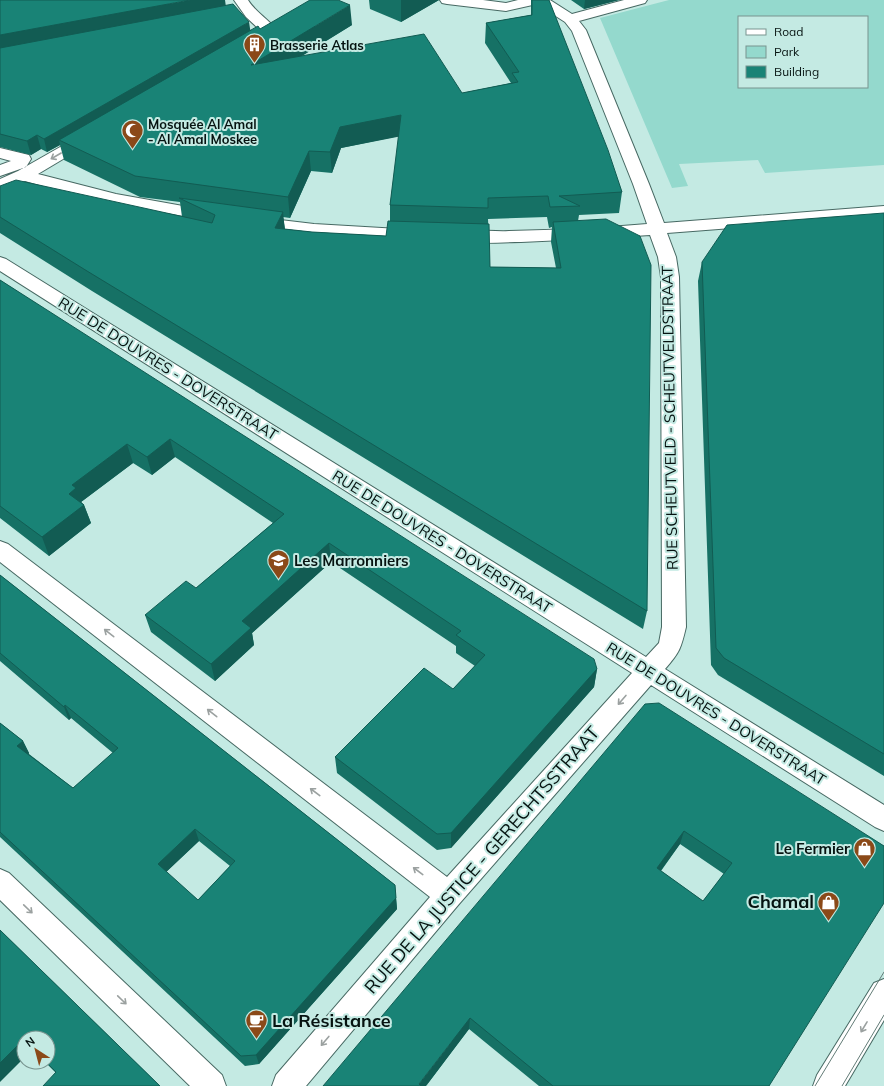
<svg xmlns="http://www.w3.org/2000/svg" width="884" height="1086" viewBox="0 0 884 1086" font-family="Mulish,sans-serif">
<style>
.green{fill:#94d9cd;fill-rule:evenodd}
.lines{fill:none;stroke-linecap:round;stroke-linejoin:round}
.minor-casing{stroke:#476963;stroke-width:2}
.minor{fill:#fff;fill-rule:evenodd}
.tram{stroke:#637c77;stroke-width:1}
.wall{fill:#167165;fill-rule:evenodd}
.shaded-wall{fill:#125c53}
.building{fill:#198376;stroke:#125c53;fill-rule:evenodd}
.oneway{stroke:#9ba1a0}
.labels{text-anchor:middle;stroke-width:4;stroke-linejoin:round;paint-order:stroke}
.far-poi-label{font-size:13px;font-weight:bold;fill:#061311;stroke:#c4eae3;text-anchor:start}
.street-label{font-size:15px;fill:#061311;stroke:#c4eae3}
.poi-label{font-size:15px;font-weight:bold;fill:#061311;stroke:#c4eae3;text-anchor:start}
.near-street-label{font-size:18px;fill:#061311;stroke:#c4eae3}
.near-poi-label{font-size:18px;font-weight:bold;fill:#061311;stroke:#c4eae3;text-anchor:end}
</style>
<rect width="100%" height="100%" fill="#c4eae3"/>
<path class="green" d="M669,0H884V165L765,173L758,160L679,164L688,186L672,188L600,18ZM739,17H867V87H739Z"/>
<g class="lines">
<defs>
<path id="minor" d="M234,0H248C256,13 270,20 278,32C273,40 257,48 248,45L246,42L248,39L261,31L246,17Z
M440,0H483L506,3L518,0H550L572,14L624,0H647L645,3L579,21L586,30L649,184L664,223L884,206V216L667,233L676,257L679,277L686,627C681,648 680,652 665,669L884,805V831L875,827L651,685L459,904L306,1086H272L276,1075L430,897L0,562V541L8,544L447,877L632,673L0,271V257L6,259L646,657L659,643L662,627L661,277L658,257L650,235C607,238 564,240 521,242C500,242 475,245 454,240L451,236L454,232C471,228 491,232 509,231C555,230 601,228 647,224L633,184L572,31L565,22L537,4L506,11L447,4L442,3Z
M89,132L95,134L97,137L95,140L38,174L116,194L211,211L217,212L220,216L217,220L211,221L116,204L64,192L25,181L0,190V179L18,171L83,134Z
M0,148L29,155L31,159L26,167L0,176V165L11,161L0,158Z
M255,217L314,224L416,230L422,231L425,235L422,239L416,240L314,234L249,226L246,222L249,218Z
M0,869L9,873L222,1075L226,1086H190L0,900Z
M884,979V1020L845,1086H813L817,1075L874,983Z"/>
</defs>
<use href="#minor" class="minor-casing"/>
<use href="#minor" class="minor"/>
<path class="tram" d="M815,1086L884,972
M842,1086L884,1015"/>
</g>
<path class="wall" d="M0,0L225,5L250,30L260,29L352,25L302,56L462,93L511,83L485,43L486,23L531,15V0H549L622,192L619,213L579,215L578,221L647,611L643,629L92,291L0,233V186L182,217L180,202L140,197L64,160L60,145L47,152L41,149L31,155L0,147ZM399,136L390,205V221L386,236L312,232L285,229L283,217L290,218L311,171L332,173L341,148ZM547,217L549,228L552,227L551,242L556,268L490,267L488,219Z
M369,0H439L401,22L370,9Z
M571,0H619L584,9Z
M884,213V776L718,675L711,665L698,281L702,262Z
M0,280L597,669L594,687L451,848L437,850L337,773L335,757L453,689L475,666L456,653V646L331,562L252,633L254,645L215,681L151,632L145,615L196,588L273,523L175,457L152,475L133,463L81,502L84,505L91,523L49,556L0,518Z
M0,575L395,885L397,909L259,1064L245,1066L0,837V723L23,741L29,753V754L73,788L113,753L71,718L69,720L0,661ZM199,841L230,866L198,900L166,872Z
M645,704L884,846L769,1086H539L469,1029L426,1086ZM680,844L724,874L703,901L661,871Z
M0,930L160,1086L56,1073L45,1062H48Z"/>
<path class="shaded-wall" d="M190,0H225L226,7L0,49V35Z
M401,0H439L401,22Z
M585,0H619L584,9Z
M350,5L352,25L254,85L251,65Z
M249,22L251,35L59,140L60,145L47,152L44,139Z
M401,115L402,136L341,148L332,173L330,152L340,127Z
M37,135L41,149L31,155L27,141Z
M309,151L311,171L290,218L288,197Z
M283,212L285,231L275,228Z
M170,439L175,457L152,475L147,457Z
M127,444L133,463L81,502L84,505L91,523L49,556L42,537L69,494L72,485Z
M329,543L331,562L252,633L254,645L215,681L211,664L242,621Z
M597,669L594,687L451,848V833Z
M65,705L71,718L69,720L64,707Z
M23,741L29,753L24,758L17,746Z
M195,829L199,841L162,876L158,864Z
M684,831L680,844L653,881L657,868Z
M396,898L397,909L259,1064L256,1055Z
M470,1018L469,1029L426,1086H419V1084Z
M24,1039V1058L0,1082V1063Z"/>
<path class="building" d="M0,0H190L0,35Z
M310,0H338L350,5L251,65L424,34L462,93L518,82L512,73L519,72L486,23L532,15V0H549L608,150L622,192L559,196L580,206L550,207L548,196L488,198V208L390,205L401,115L340,127L330,152L309,151L288,197L135,176L59,140L258,26L260,29Z
M233,4L249,22L44,139L37,135L27,141L0,134V48Z
M16,180L212,223L215,215L179,198L283,212L275,228L312,232L386,236L388,221L489,224L490,267L561,268L553,222L606,219L640,236L651,265L647,611L87,271L0,217V186Z
M884,213V754L724,658L716,648L702,262L727,225Z
M0,280L594,659L597,669L451,833L437,834L335,757L424,668L453,689L485,655L456,635L461,631L329,543L242,621L251,628L211,664L145,615L186,581L196,588L284,514L170,439L147,457L127,444L72,485L76,488L69,494L84,505L42,537L0,506Z
M0,575L395,885L396,898L256,1055L241,1056L0,832V723L23,741L17,746L73,788L118,748L65,705L64,707L0,653ZM195,829L235,861L198,900L158,864Z
M659,703L884,846V903L769,1086H553L470,1018L419,1084L421,1086H323L645,704ZM684,831L732,863L703,901L657,868Z
M0,930L160,1086H43L56,1072L46,1062H48V1038H24V1039L0,1063Z"/>
<defs><path id="oneway-shaft" d="M-6 0H5M1.5-3L5.5 0L1.5 3" fill="none" stroke-width="1.6" stroke-linecap="round" stroke-linejoin="round"/></defs>
<g class="oneway">
<use href="#oneway-shaft" transform="translate(56 156) rotate(150)"/>
<use href="#oneway-shaft" transform="translate(109 633) rotate(-142)"/>
<use href="#oneway-shaft" transform="translate(622 700) rotate(131)"/>
<use href="#oneway-shaft" transform="translate(212 713) rotate(-142)"/>
<use href="#oneway-shaft" transform="translate(315 792) rotate(-143)"/>
<use href="#oneway-shaft" transform="translate(418 871) rotate(-143)"/>
<use href="#oneway-shaft" transform="translate(28 909) rotate(44)"/>
<use href="#oneway-shaft" transform="translate(122 1000) rotate(44)"/>
<use href="#oneway-shaft" transform="translate(864 1027) rotate(121)"/>
<use href="#oneway-shaft" transform="translate(325 1041) rotate(130)"/>
</g>
<defs>
<symbol id="building-pin" viewBox="-11 -11 22 30"><path d="M0 17L-7.5 6A9.5 9.5 0 1 1 7.5 6Z" fill="#8b4918" stroke="#c4eae3"/><path d="M-4-6H4V6H1V3H-1V6H-4ZM-2.5-4.3h1.7v1.8h-1.7ZM.8-4.3h1.7v1.8H.8ZM-2.5-1h1.7V.8h-1.7ZM.8-1h1.7V.8H.8Z" fill="#fff"/></symbol>
<symbol id="mosque-pin" viewBox="-11 -11 22 30"><path d="M0 17L-7.5 6A9.5 9.5 0 1 1 7.5 6Z" fill="#8b4918" stroke="#c4eae3"/><path d="M3.5-4.9A6 6 0 1 0 3.5 4.9A5 5 0 1 1 3.5-4.9Z" fill="#fff"/></symbol>
<symbol id="school-pin" viewBox="-11 -11 22 30"><path d="M0 17L-7.5 6A9.5 9.5 0 1 1 7.5 6Z" fill="#8b4918" stroke="#c4eae3"/><path d="M0-5L7-2L0 1L-7-2ZM-4 1L0 2.5L4 1V4Q0 6-4 4Z" fill="#fff"/></symbol>
<symbol id="shop-pin" viewBox="-11 -11 22 30"><path d="M0 17L-7.5 6A9.5 9.5 0 1 1 7.5 6Z" fill="#8b4918" stroke="#c4eae3"/><path d="M-5-2.5h2.3a2.7 3.5 0 0 1 5.4 0H5L5.5 6h-11ZM-1.5-2.5h3a1.5 2.3 0 0 0-3 0Z" fill="#fff"/></symbol>
<symbol id="cafe-pin" viewBox="-11 -11 22 30"><path d="M0 17L-7.5 6A9.5 9.5 0 1 1 7.5 6Z" fill="#8b4918" stroke="#c4eae3"/><path d="M-5.5-4.5H6V0H3Q3 3.5 0 3.5H-2.5Q-5.5 3.5-5.5 0ZM3-3.2v2h1.7v-2ZM-6 4.5H4V6H-6Z" fill="#fff"/></symbol>
</defs>
<g fill-rule="evenodd">
<use href="#building-pin" x="242" y="32" width="25" height="34"/>
<use href="#mosque-pin" x="120" y="118" width="25" height="34"/>
<use href="#school-pin" x="266" y="548" width="25" height="34"/>
<use href="#shop-pin" x="852" y="836" width="25" height="34"/>
<use href="#shop-pin" x="816" y="890" width="25" height="34"/>
<use href="#cafe-pin" x="244" y="1008" width="25" height="34"/>
</g>
<g class="labels">
<g class="far-poi-label">
<text x="270" y="50">Brasserie Atlas</text>
<text x="148" y="129">Mosquée Al Amal<tspan x="148" dy="15">- Al Amal Moskee</tspan></text>
</g>
<g class="street-label">
<text transform="translate(168 369) rotate(32)" y="5">RUE DE DOUVRES - DOVERSTRAAT</text>
<text transform="translate(670 418) rotate(-91)" y="5">RUE SCHEUTVELD - SCHEUTVELDSTRAAT</text>
<text transform="translate(442 542) rotate(32)" y="5">RUE DE DOUVRES - DOVERSTRAAT</text>
<text transform="translate(716 714) rotate(32)" y="5">RUE DE DOUVRES - DOVERSTRAAT</text>
</g>
<g class="poi-label">
<text x="294" y="566">Les Marronniers</text>
<text x="850" y="854" text-anchor="end">Le Fermier</text>
</g>
<g class="near-street-label">
<text transform="translate(482 860) rotate(-49)" y="6">RUE DE LA JUSTICE - GERECHTSSTRAAT</text>
</g>
<g class="near-poi-label">
<text x="814" y="908">Chamal</text>
<text x="272" y="1027" text-anchor="start">La Résistance</text>
</g>
</g>
<rect x="738" y="16" width="130" height="72" fill="#c4eae3" stroke="#78948f"/>
<rect x="746" y="29" width="20" height="6" fill="#ffffff" stroke="#78948f"/>
<text x="774" y="36" font-size="12" fill="#061311">Road</text>
<rect x="746" y="46" width="20" height="12" fill="#94d9cd" stroke="#78948f"/>
<text x="774" y="56" font-size="12" fill="#061311">Park</text>
<rect x="746" y="66" width="20" height="12" fill="#198376" stroke="#78948f"/>
<text x="774" y="76" font-size="12" fill="#061311">Building</text>
<g transform="translate(36 1050) rotate(324)"><circle r="19" fill="#c4eae3" stroke="#78948f"/>
<path d="M0-3L7 15L0 10L-7 15Z" fill="#8b4918"/>
<text y="-6" font-size="11" font-weight="bold" text-anchor="middle" fill="#061311">N</text>
</g>
</svg>
